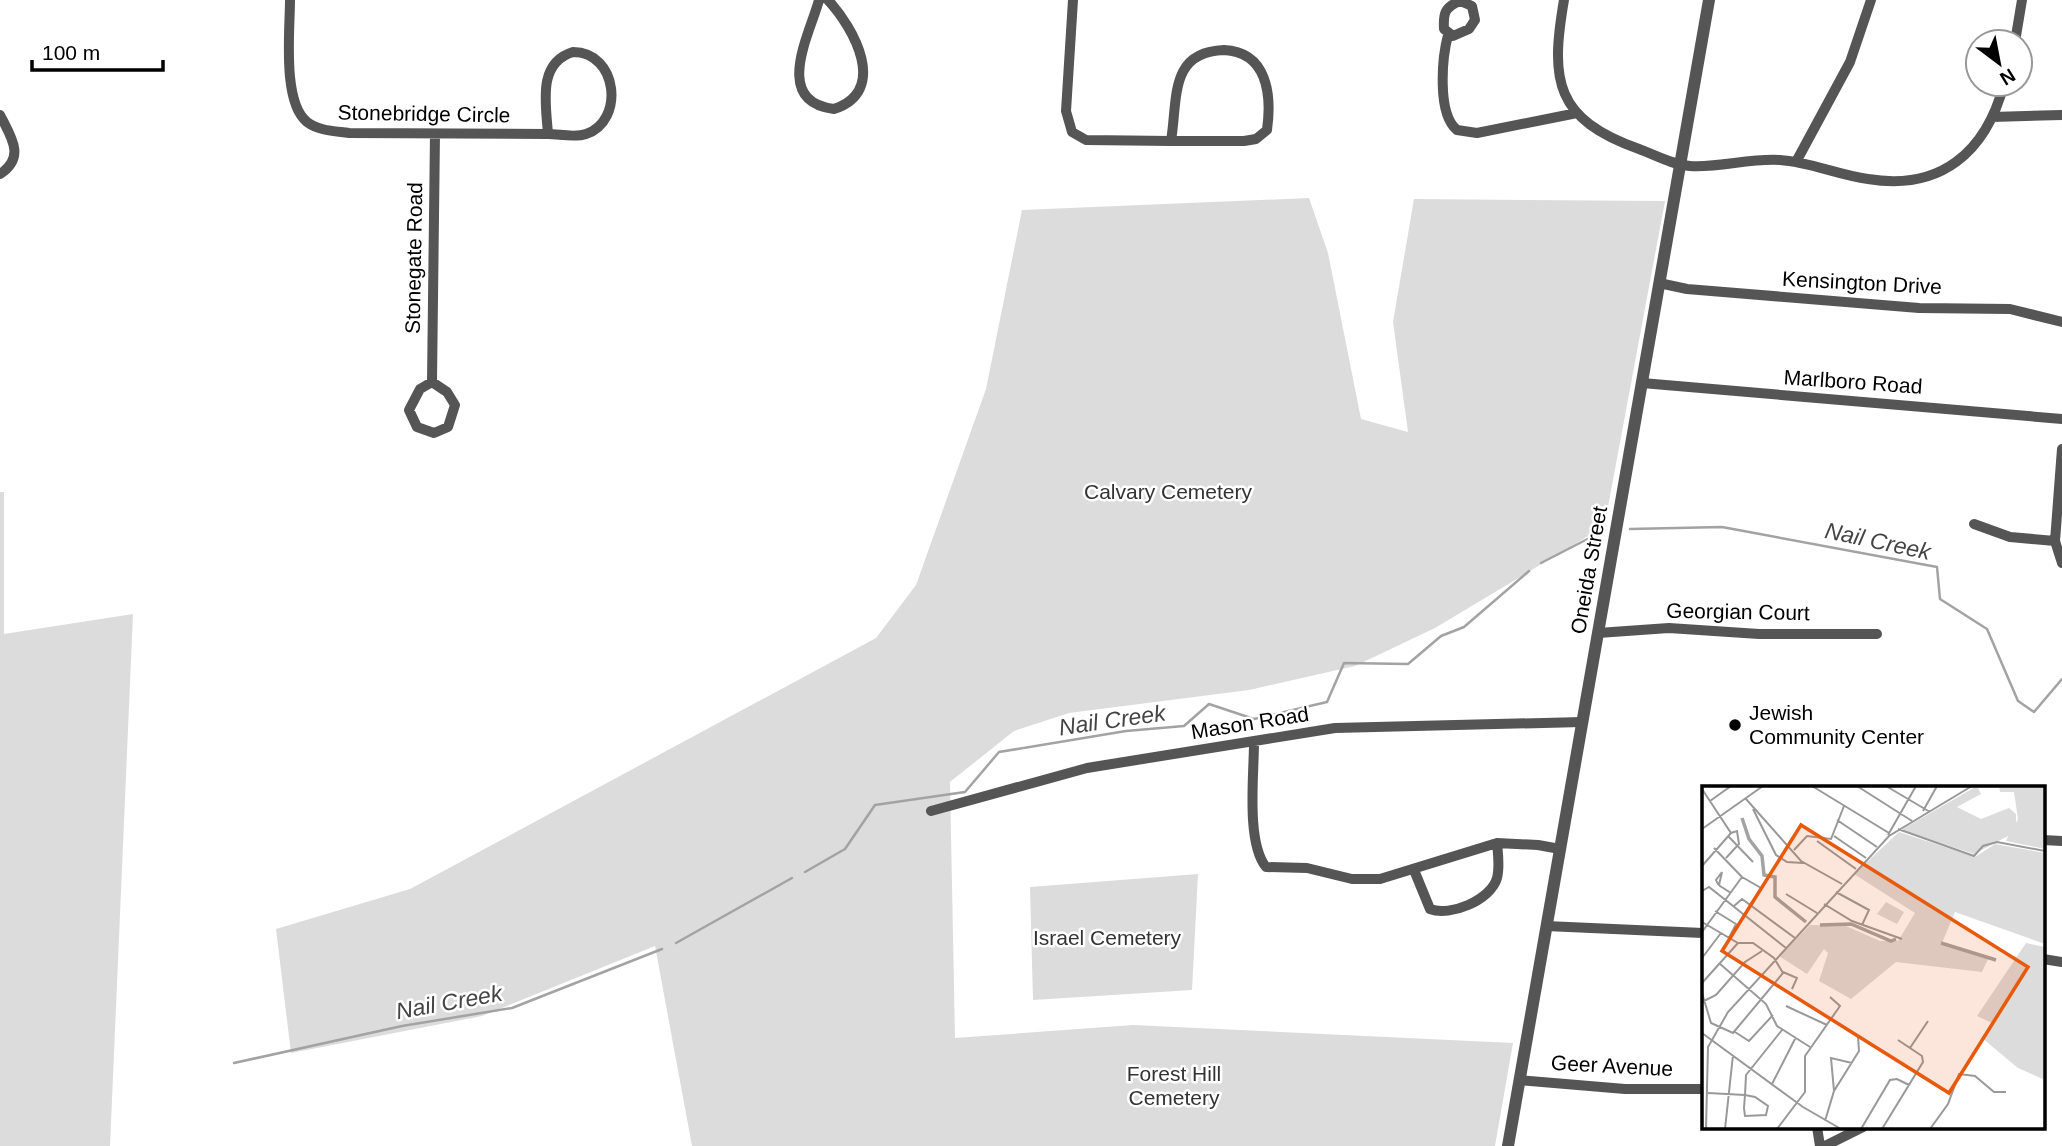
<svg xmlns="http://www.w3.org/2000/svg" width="2062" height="1146" viewBox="0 0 2062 1146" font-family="Helvetica,sans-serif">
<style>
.green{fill:#dcdcdc}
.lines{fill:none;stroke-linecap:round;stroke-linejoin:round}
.stream{stroke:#a3a3a3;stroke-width:2.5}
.minor{stroke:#555;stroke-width:10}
.tertiary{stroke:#555;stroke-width:12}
.poi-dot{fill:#000;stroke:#fff;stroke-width:2.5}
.labels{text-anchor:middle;stroke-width:5;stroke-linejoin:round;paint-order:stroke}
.street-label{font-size:21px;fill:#000;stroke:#fff}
.park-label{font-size:21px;fill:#333;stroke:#fff}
.poi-label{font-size:21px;fill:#000;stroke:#fff;text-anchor:start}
.water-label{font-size:23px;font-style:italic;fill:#444;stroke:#fff}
.inset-river{fill:none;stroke:#a3a3a3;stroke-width:3.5}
.inset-road{fill:none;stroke:#999;stroke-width:2}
.view{fill:#e8590c;fill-opacity:0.15;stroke:#e8590c;stroke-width:3.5}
.inset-edge{fill:none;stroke:#000;stroke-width:3.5}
</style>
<rect width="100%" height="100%" fill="#fff"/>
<path class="green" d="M1309,198L1328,253L1361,419L1408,432L1393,322L1414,199L1665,201L1605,523L1595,532L1435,628L1355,666L1249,690L1069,713L1014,731L950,782L955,1038L1133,1025L1513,1043L1495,1146H692L655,946L482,1016L291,1053L276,929L410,889L876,638L916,585L986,389L1022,210Z
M0,492H4V634L133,614L110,1146H0Z
M1198,874L1192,990L1033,1000L1030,887Z"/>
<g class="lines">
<path class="stream" d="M1630,529L1722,527L1937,567L1940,599L1987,629L2018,701L2034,712L2062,679
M1541,563L1605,530
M805,872L845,849L875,805L965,792L999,752L1126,731L1184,726L1209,704L1254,719L1327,702L1344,663L1408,664L1441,636L1464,627L1529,571
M676,943L792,878
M234,1063L402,1026L512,1008L662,949"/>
<path class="minor" d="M290,0C290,30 282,102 307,122C319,131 335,131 349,133L548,134
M819,0C810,34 772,101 834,109C889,91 854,28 828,0
M1073,0L1066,111L1072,132L1086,140L1171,141
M1564,0C1550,81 1555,119 1639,149C1655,155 1673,165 1690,166C1719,168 1750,158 1780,160C1810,162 1838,175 1868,179C1941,191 1986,152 2004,84
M1460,1L1472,6L1475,20L1469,29L1453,36L1444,29C1443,13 1445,7 1460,1Z
M1448,35C1442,58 1437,114 1457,130L1477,133L1577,113
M2015,42L2022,0
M1224,50C1267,52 1272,94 1267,130L1256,139L1244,141H1171C1178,98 1169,52 1224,50Z
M573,52C618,52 625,121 586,134C575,138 559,134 548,134C546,104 537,63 573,52Z
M0,115C11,137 26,157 0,174
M1992,117L2062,115
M1796,162L1850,62L1871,0
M1659,283L1687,289L1919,308L2010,309L2062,322
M432,382L435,134
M432,382L447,392L455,405L448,427L434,433L417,427L409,410L420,389Z
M1642,383L2062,419
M2062,449L2055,541L2062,563
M1974,524L2010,537L2055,541
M1598,633L1669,628L1759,634H1877
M1254,742C1254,775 1246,842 1266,867L1307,868L1352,879H1380L1497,843L1538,845L1560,849
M931,811L1087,768L1335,728L1582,722
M2043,840L2062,841
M1414,870L1430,909C1450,917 1491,900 1497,878C1500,867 1498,854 1497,843
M1546,926L1703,933
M2043,959L2062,962
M1519,1080L1625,1089H1703
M1817,1127L1820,1146
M1825,1146L1863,1127"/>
<path class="tertiary" d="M1508,1146L1709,0"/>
</g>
<circle class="poi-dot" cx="1735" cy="725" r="7"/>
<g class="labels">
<g class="street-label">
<text transform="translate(424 114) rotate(1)" y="7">Stonebridge Circle</text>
<text transform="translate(414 258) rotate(-89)" y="7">Stonegate Road</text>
<text transform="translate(1862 283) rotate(3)" y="7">Kensington Drive</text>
<text transform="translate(1853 382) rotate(4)" y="7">Marlboro Road</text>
<text transform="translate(1589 570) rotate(-80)" y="7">Oneida Street</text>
<text transform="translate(1738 612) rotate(1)" y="7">Georgian Court</text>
<text transform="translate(1250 723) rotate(-9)" y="7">Mason Road</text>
<text transform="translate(1612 1066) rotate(3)" y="7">Geer Avenue</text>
</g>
<g class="park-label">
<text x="1168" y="499">Calvary Cemetery</text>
<text x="1107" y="945">Israel Cemetery</text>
<text x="1174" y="1081">Forest Hill<tspan x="1174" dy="24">Cemetery</tspan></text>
</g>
<g class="poi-label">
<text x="1749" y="720">Jewish<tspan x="1749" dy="24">Community Center</tspan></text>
</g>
<g class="water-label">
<text transform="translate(1878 541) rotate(12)" y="8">Nail Creek</text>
<text transform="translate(1112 720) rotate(-8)" y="8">Nail Creek</text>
<text transform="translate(449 1002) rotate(-10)" y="8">Nail Creek</text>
</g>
</g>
<g transform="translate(1702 786)">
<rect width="343" height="343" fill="#fff"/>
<path d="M275,0L279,8L255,21L279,33L307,22L314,28V37L316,33L312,6H298L297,0H343V63L304,55L306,50L272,68L199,44ZM197,46L273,71L293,58L343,67V158L253,126L240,157L287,171L280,186L194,176L149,213L117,195L126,167L122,163L105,188L77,170L108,139L144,140L178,155H196L213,127L152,88ZM184,116L202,126L195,138L175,128ZM324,157L343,161V294L316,282L280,252L290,237L275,230Z" fill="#dcdcdc"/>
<path class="inset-river" d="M40,32L47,53L60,70L62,89L73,91V111L104,136M118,139L149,138L189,155L194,153M239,157L294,174"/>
<path class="inset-road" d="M110,0L187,47M155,0L210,35M184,0L228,26M0,3L29,47L35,45L37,58L24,72M44,13L99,75L140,98M8,15L29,0M51,23L74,69L85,76L101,77M221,25L235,0M135,34L175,61M0,43L61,0M196,43L272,70L281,60L295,56L343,65M186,49L214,0M26,50L51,76M132,50L164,72M115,55L154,83M12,62L40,91M92,64L105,50L129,53L142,20M0,80L29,47M40,91L59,102L48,119M17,99L20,86L14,94L16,98L18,100L29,107M0,105L7,101L84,162M134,106L167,124L160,139M84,108L115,127M122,118L150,135L200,153M32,120L40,113L93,152M13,125L34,138L27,152M0,136L36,157H51L72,172L81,187L31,247L9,237L0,207M0,146L40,91M0,172L19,147M17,177L64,218L75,240L108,261M81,186L95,192L90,203M0,197L36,157M0,216L14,209L43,176L60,165M84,220L125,239M33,246L47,255L71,229M0,247L101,321L139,343M208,262L226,235M70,298L94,251M132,305L129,272L150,277M6,307L43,309L53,311L66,320L64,329L43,330L42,322L43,309L44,289L80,244M123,335L132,305L157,265L156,250M4,343L6,261L26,226L187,50L270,0M23,343L31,269M75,343L103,306V270L138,220L128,211M159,343L188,294L195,293L207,299M180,343L221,276L220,270L196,254M228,343L246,318L257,288L273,290L292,306H304"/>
<path class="view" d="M99,39L326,181L247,307L20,165Z"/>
<rect width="343" height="343" class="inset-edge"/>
</g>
<g transform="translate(1999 63) rotate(148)"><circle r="33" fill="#ffffff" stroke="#999999" stroke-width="2"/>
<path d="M0-5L12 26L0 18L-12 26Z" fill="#000000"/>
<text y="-10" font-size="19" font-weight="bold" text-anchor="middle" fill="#000000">N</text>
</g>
<path d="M32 60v10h131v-10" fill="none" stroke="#000000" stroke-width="3.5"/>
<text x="42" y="60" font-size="21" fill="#000000" stroke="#ffffff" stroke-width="5" paint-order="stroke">100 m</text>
</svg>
